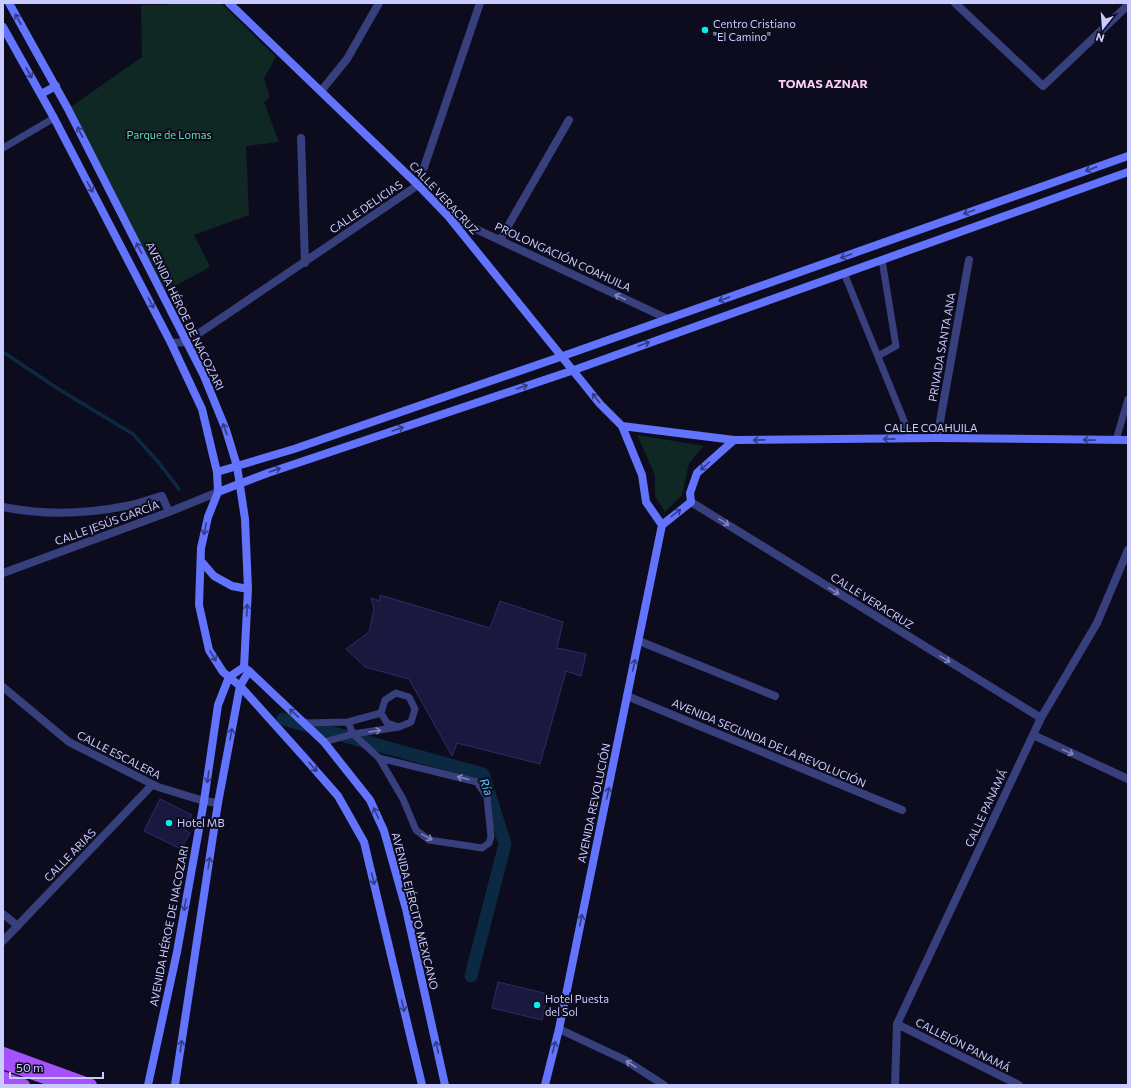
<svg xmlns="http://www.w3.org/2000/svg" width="1131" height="1088" viewBox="0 0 1131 1088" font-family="Commissioner,sans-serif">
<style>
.green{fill:#0f2824}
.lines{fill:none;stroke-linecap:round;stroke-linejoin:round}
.stream{stroke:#0c2942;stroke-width:3.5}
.canal{stroke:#0c2942;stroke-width:13}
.building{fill:#1b183f;stroke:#2e2b6b}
.lane{stroke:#373f7d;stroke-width:7}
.street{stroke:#373f7d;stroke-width:8}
.secondary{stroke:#6274fd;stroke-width:8}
.primary{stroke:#a552fd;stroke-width:12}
.oneway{stroke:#333b82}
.oneway2{stroke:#8085be}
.poi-dot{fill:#03f2e8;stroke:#0d0c1e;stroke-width:1.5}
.labels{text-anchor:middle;stroke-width:4;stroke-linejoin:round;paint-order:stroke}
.poi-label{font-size:11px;fill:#cacbfe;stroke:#0d0c1e;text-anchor:start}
.park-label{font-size:11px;fill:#57dda9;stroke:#0d0c1e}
.street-label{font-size:11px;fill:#cacbfe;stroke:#0d0c1e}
.neighbourhood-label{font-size:12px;font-weight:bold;fill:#feccf3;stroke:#0d0c1e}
.water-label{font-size:12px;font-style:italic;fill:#59c8fd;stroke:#0d0c1e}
</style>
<rect width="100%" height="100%" fill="#0d0c1e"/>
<path class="green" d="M169,3H221L276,57L264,78L270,97L264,102L279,142L246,146L249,215L194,235L210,267L162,293L68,109L142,57L141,5H169Z
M637,435L704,446L689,463L682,495L665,512L655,496V475Z"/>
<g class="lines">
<path class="stream" d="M3,352L60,390L133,434L159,463L179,489"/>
<path class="canal" d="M283,719L483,774L505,844L471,976"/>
</g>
<path class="building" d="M380,595L490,628L500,601L563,622L557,648L586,654L581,676L566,671L540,764L457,743L452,756L409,679L365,667L346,649L369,632L374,609L371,598L380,601Z
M160,799L192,815L184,830L190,833L181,849L144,831Z
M498,982L548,994L542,1020L492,1008Z"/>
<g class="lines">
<path class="lane" d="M3,148L54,118
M844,273L911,438
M878,356L896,346L882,260
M1116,440L1128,399
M348,722L353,734L379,758L403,799L416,830L429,840L482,848L489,843L491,837L487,797L477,782L379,758
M304,723L348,722L381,713
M324,742L353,734L399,727L411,722L415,709L409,697L396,693L385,700L381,713L387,723L399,727"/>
<path class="street" d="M955,3L1043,86L1128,5
M321,91L347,59L379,3
M301,138L305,263
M448,216L668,319
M500,240L569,120
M171,343L186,342L418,185L480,3
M937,438L969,260
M691,502L1041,718
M3,507C43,515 86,514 126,506C138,504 150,499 162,496L169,512
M3,573L169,512L218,492
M639,641L775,696
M3,687L69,742L158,787L204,801L218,803
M627,696L902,810
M1033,735L1128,779
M3,914L18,926
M3,941L152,785
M897,1024L1019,1085
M559,1029L625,1060L664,1085
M895,1085L897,1024L1041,718L1097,623L1128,550"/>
<path class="secondary" d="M9,3L68,109L204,376L226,430L237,466L245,519L248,589L244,667L249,671L240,686L218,803L175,1085
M229,3L418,185L448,216L600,404L622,426L642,475L646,502L662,525L559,1029L545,1085
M3,27L54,118L171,343L202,409L217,472L218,492L208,517L201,548L199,605L209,650L223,672L229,677L218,705L204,801L177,952L148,1085
M41,94L56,86
M622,426L734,440L937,438L1128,440
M217,472L294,449L563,356L1128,156
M218,492L268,473L574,370L1128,172
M662,525L691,502L690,493L697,473L734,440
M201,561L214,576L232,586L248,589
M244,667L229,677L240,686L303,756L338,796L364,842L422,1085
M249,671L324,742L370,800L384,831L406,909L445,1085"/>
<path class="primary" d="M3,1053L91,1085
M3,1063L64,1085
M3,1077L24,1085"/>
</g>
<defs><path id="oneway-shaft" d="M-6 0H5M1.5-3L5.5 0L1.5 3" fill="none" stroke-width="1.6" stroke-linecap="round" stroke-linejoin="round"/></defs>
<g class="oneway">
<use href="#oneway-shaft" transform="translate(18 19) rotate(-119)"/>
<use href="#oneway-shaft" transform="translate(29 73) rotate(61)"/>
<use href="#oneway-shaft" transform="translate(80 132) rotate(-117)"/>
<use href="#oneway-shaft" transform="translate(1091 169) rotate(160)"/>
<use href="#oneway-shaft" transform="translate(90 187) rotate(62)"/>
<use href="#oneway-shaft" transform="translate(969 212) rotate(160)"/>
<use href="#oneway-shaft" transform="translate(139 248) rotate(-117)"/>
<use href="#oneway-shaft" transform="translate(846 256) rotate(160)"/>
<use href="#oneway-shaft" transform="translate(724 299) rotate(160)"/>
<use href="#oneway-shaft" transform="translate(151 303) rotate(62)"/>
<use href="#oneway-shaft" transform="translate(644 344) rotate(-20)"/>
<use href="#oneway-shaft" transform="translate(522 387) rotate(-19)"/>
<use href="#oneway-shaft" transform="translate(596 398) rotate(-128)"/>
<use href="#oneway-shaft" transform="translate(225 429) rotate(-110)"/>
<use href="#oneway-shaft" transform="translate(398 429) rotate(-19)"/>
<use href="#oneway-shaft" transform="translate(889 439) rotate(179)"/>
<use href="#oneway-shaft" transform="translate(759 440) rotate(179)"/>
<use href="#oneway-shaft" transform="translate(1089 440) rotate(-179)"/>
<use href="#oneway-shaft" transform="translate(705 466) rotate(138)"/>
<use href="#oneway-shaft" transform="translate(275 470) rotate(-19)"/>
<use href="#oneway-shaft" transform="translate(676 513) rotate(-38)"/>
<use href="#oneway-shaft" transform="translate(205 529) rotate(102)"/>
<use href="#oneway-shaft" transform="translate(247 610) rotate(-87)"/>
<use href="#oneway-shaft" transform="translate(213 656) rotate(59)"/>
<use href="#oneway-shaft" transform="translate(634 665) rotate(-78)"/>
<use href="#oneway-shaft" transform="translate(294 713) rotate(-137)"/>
<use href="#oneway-shaft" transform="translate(231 734) rotate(-80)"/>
<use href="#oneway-shaft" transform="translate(313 767) rotate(49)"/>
<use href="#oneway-shaft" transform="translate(208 777) rotate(98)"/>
<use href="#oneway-shaft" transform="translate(608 793) rotate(-78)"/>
<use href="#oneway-shaft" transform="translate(376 813) rotate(-115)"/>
<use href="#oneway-shaft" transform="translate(209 863) rotate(-81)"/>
<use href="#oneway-shaft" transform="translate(373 879) rotate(77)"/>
<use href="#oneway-shaft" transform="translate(185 905) rotate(100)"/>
<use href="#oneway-shaft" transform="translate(581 920) rotate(-78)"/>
<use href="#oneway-shaft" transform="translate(403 1006) rotate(77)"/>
<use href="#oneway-shaft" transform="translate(181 1046) rotate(-81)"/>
<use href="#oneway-shaft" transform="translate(437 1047) rotate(-103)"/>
<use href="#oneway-shaft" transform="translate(554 1047) rotate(-76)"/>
</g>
<g class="oneway2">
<use href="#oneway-shaft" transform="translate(620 297) rotate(-155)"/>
<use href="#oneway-shaft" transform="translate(724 522) rotate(32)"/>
<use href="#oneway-shaft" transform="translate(834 591) rotate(32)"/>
<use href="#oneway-shaft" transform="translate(945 659) rotate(32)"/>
<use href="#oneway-shaft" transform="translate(375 731) rotate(-9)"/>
<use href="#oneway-shaft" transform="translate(1068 752) rotate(25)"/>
<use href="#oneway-shaft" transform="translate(463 778) rotate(-166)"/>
<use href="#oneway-shaft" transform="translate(427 837) rotate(29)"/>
<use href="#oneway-shaft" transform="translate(631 1064) rotate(-147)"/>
</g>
<g class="poi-dot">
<circle cx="705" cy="30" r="4"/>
<circle cx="169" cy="823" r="4"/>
<circle cx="537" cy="1005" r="4"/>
</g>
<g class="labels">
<g class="poi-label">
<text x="713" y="28">Centro Cristiano<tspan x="713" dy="13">"El Camino"</tspan></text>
<text x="177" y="827">Hotel MB</text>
<text x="545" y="1003">Hotel Puesta<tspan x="545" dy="13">del Sol</tspan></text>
</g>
<g class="park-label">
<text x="169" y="139">Parque de Lomas</text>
</g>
<g class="street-label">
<text transform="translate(444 198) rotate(47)" y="4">CALLE VERACRUZ</text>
<text transform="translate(366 207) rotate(-34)" y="4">CALLE DELICIAS</text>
<text transform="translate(563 257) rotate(25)" y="4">PROLONGACIÓN COAHUILA</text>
<text transform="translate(185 316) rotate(64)" y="4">AVENIDA HÉROE DE NACOZARI</text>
<text transform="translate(942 347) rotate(-80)" y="4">PRIVADA SANTA ANA</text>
<text x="931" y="432">CALLE COAHUILA</text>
<text transform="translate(107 523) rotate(-20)" y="4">CALLE JESÚS GARCÍA</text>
<text transform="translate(872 601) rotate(32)" y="4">CALLE VERACRUZ</text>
<text transform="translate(769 743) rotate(23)" y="4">AVENIDA SEGUNDA DE LA REVOLUCIÓN</text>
<text transform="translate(119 755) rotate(27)" y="4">CALLE ESCALERA</text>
<text transform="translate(594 803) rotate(-78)" y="4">AVENIDA REVOLUCIÓN</text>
<text transform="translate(986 808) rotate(-65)" y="4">CALLE PANAMÁ</text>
<text transform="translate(70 855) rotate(-46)" y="4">CALLE ARIAS</text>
<text transform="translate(415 911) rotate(76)" y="4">AVENIDA EJÉRCITO MEXICANO</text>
<text transform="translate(169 926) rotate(-79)" y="4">AVENIDA HÉROE DE NACOZARI</text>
<text transform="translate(963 1045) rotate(27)" y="4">CALLEJÓN PANAMÁ</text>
</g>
<g class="neighbourhood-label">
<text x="823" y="88">TOMAS AZNAR</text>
</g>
<g class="water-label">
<text transform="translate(486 787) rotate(69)" y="4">Ría</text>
</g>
</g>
<rect width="1131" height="1088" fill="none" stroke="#cacbfe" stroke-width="8"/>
<g transform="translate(1103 28) rotate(197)" stroke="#0d0c1e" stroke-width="3" paint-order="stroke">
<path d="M0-3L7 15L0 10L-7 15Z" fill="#cacbfe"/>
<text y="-6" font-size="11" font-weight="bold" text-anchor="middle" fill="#cacbfe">N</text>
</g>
<path d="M10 1072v6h93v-6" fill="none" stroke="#cacbfe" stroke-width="2"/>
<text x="16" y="1072" font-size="12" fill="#cacbfe" stroke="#0d0c1e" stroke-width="3" paint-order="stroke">50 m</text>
</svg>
